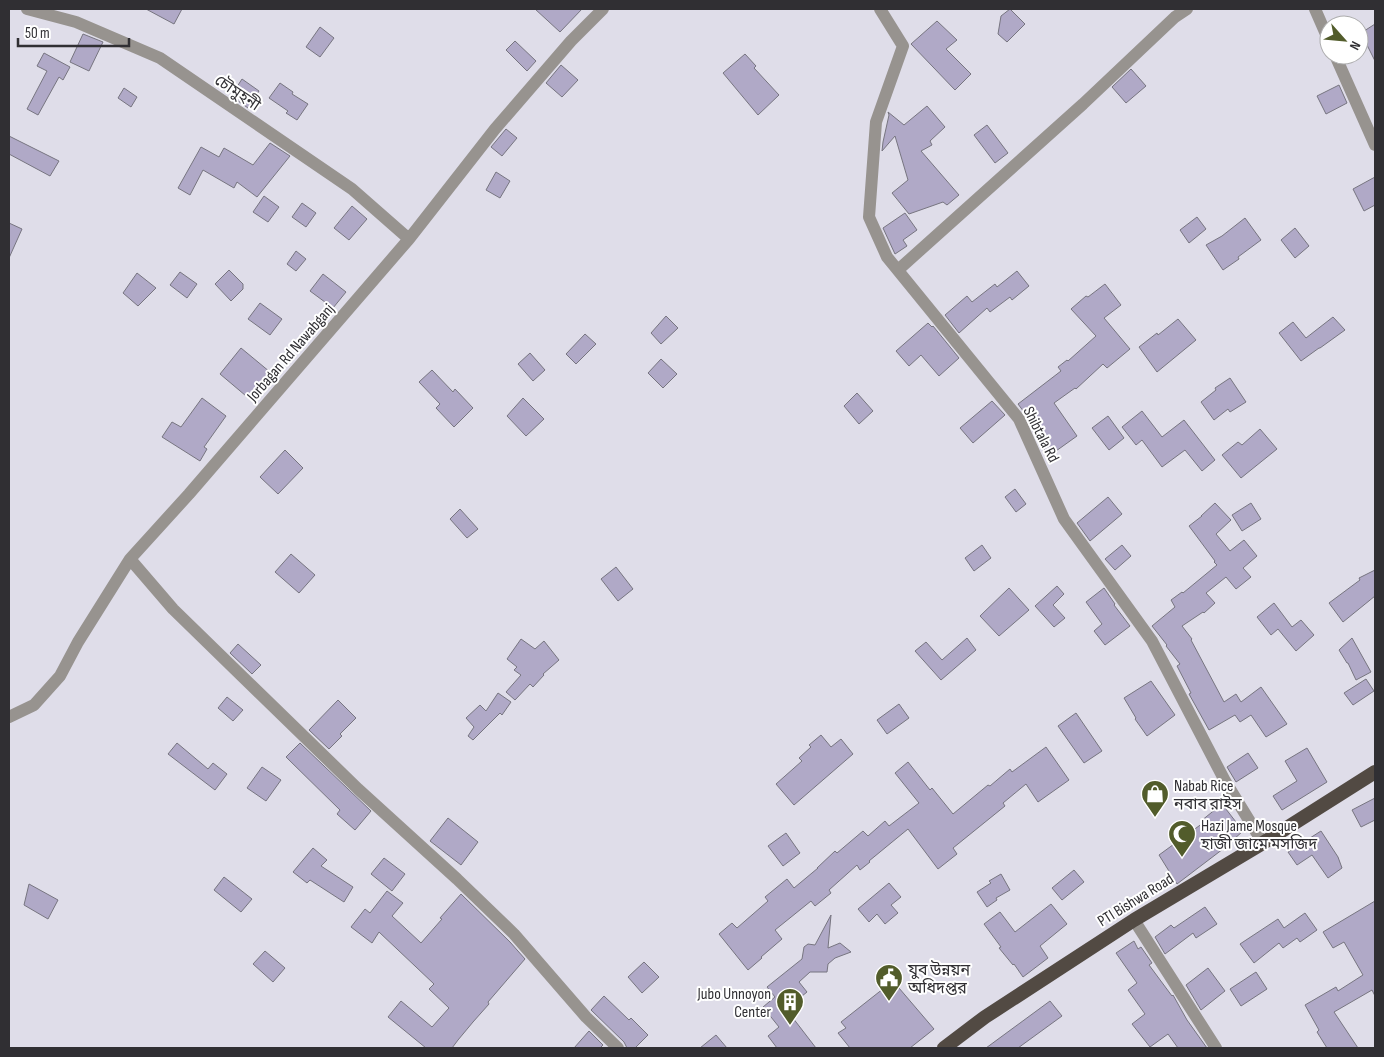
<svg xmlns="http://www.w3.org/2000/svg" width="1384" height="1057" viewBox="0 0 1384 1057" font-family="'Sofia Sans Condensed','Noto Sans Bengali',sans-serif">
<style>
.building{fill:#b0a9c7;stroke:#777580}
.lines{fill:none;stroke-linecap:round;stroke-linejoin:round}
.minor{stroke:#97938f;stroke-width:12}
.trunk{stroke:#524a43;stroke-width:14}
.labels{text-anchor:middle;stroke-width:4;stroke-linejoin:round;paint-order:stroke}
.street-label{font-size:16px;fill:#302f33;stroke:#fff}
.poi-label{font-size:16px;fill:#302f33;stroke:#fff;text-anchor:start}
</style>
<rect width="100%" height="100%" fill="#dfdde9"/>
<path class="building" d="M146,9H182L174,24Z
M535,9H582L560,32Z
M1010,9L1025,24L1007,42L998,34L1001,16Z
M937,21L957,40L946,49L971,74L955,90L911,44Z
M1375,24V61L1361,33Z
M320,27L334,38L320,57L306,47Z
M83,34L103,42L89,71L70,62Z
M515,41L536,61L527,71L506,50Z
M44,53L70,67L63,80L59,77L38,115L27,109L47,71L37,66Z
M745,54L756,66L754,68L779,95L758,115L723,73Z
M561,65L578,80L562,97L546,83Z
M1131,69L1146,86L1126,103L1112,87Z
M242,79L259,91L248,108L231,96Z
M280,83L293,92L292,94L308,104L297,120L286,113L288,111L269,98Z
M1339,85L1347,103L1326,114L1317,96Z
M124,88L137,97L131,107L118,98Z
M927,106L945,127L930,141L932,145L921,151L959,195L947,205L943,202L909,214L892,193L908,180L895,136L882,151L883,142L889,115L888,112L904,125Z
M987,125L1008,153L995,163L974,135Z
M506,129L517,138L502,156L491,147Z
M9,136L59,161L50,176L9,154Z
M270,143L290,156L257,197L237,182L234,188L203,170L190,195L178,188L201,147L219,157L224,148L253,165Z
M496,172L510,181L500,198L486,190Z
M1375,177V205L1364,211L1353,189Z
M264,196L279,207L268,222L253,212Z
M302,203L316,213L306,227L292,217Z
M352,206L367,219L349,240L334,228Z
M905,213L917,230L903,240L907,246L895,254L883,228Z
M1197,217L1206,229L1189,243L1180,230Z
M1245,218L1261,240L1238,257L1239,259L1223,270L1206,245L1222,236Z
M9,223L22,229L9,258Z
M1295,228L1309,246L1295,258L1281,240Z
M296,251L306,259L296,271L287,264Z
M229,270L243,284V289L231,301L215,284Z
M1017,271L1029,286L1012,300L1010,297L990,312L987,308L959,333L945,315L967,296L972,302L995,284L997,287Z
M180,272L197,284L187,298L170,285Z
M137,273L156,288L138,306L123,293Z
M323,274L346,292L333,308L310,291Z
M1105,284L1121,305L1104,318L1130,349L1107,368L1103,364L1076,389L1075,388L1054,403L1077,436L1049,456L1035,435L1039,432L1018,404L1061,371L1058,367L1067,360L1068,361L1096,336L1071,309L1086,296L1088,297Z
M260,303L282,319L270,335L248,319Z
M666,316L678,328L661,344L651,333Z
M1333,317L1345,330L1320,348H1319L1301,361L1279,333L1293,322L1306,338Z
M1178,319L1196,340L1157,372L1139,347L1157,333L1158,335Z
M928,323L932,327L933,326L959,358L939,376L921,355L909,366L896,351Z
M585,334L596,344L576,364L566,354Z
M241,348L270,372L258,386L262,389L252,401L220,374Z
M530,353L545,370L533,381L518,364Z
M661,359L677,374L663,388L648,373Z
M432,370L453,392L455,389L473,408L454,427L436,408L440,404L419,382Z
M1230,378L1246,402L1230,412L1228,409L1214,420L1201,402L1216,390L1215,388Z
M857,393L873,411L859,424L844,406Z
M202,398L226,416L204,447L207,449L200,461L162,437L172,422L181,427Z
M523,398L544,419L526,436L507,416Z
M992,401L1005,415L973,443L960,428Z
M1142,411L1162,437L1184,420L1215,460L1202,471L1185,450L1162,467L1142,440L1136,445L1122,427Z
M1108,416L1124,438L1109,450L1092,428Z
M1260,429L1277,449L1241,478L1222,455L1238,442L1242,445Z
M285,450L303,468L278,494L260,477Z
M1015,489L1026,504L1016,512L1005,497Z
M1108,497L1122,514L1090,541L1077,523Z
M1215,503L1231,520L1216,534L1230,551L1244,540L1257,556L1243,568L1251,577L1236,589L1226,577L1206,593L1215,603L1204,613L1203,612L1182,626L1192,639L1191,640L1224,702L1236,694L1241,702L1261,687L1287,724L1266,737L1251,715L1240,722L1235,715L1209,730L1189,694L1191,693L1177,666L1180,664L1166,646L1167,645L1152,626L1175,607L1171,600L1182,592L1183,593L1217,565L1214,562L1215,561L1189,526L1202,516H1201Z
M1251,503L1261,519L1242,531L1232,515Z
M460,509L478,529L467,538L450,519Z
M982,545L991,558L974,571L965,558Z
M1122,545L1131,556L1115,570L1105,559Z
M291,554L315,575L299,593L275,572Z
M616,567L633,589L618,601L601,579Z
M1375,570V596L1343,622L1329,603L1360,580L1359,578Z
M1057,586L1064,594L1053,605L1065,618L1054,627L1035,606Z
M1009,588L1029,610L999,636L980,616Z
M1104,588L1115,604L1114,605L1130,626L1105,645L1094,631L1102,624L1086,602Z
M1274,603L1292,627L1301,620L1314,635L1296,651L1278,629L1271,635L1257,617Z
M967,638L976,650L941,680L915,651L926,642L942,660Z
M1352,638L1371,672L1356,680L1348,663H1347L1339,650Z
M521,639L535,649L544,641L559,660L543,674L544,675L533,687L530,684L515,700L506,692L521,675L514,670L517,667L507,659Z
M238,644L261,665L252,674L230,653Z
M1366,679L1374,691L1353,705L1344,693Z
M1151,681L1175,715L1147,736L1135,719L1136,718L1124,698Z
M498,693L511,702L502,715L500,713L473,740L468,736L474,727L466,718L480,705L486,711Z
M227,697L243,710L233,721L218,708Z
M338,700L356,718L340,734L342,736L329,749L309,730Z
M899,704L909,718L887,734L877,720Z
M1076,713L1102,751L1084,763L1058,726Z
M821,735L831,747L841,739L853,754L794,805L776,784L802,761L799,758L811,747L809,745Z
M177,743L208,769L213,763L227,774L215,790L168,754Z
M300,743L371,811L355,830L337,814L340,810L286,757Z
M1046,747L1069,780L1038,802L1026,784L1003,803L1005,806L953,848L957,854L938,869L908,829L869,861L870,862L860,870L857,865L829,890L831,893L815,906L811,901L775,930L782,939L761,957L762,958L748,970L719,934L732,923L737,928L768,901L765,897L787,879L794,888L818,868H817L835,851L837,853L863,831L868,836L885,821L889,826L919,803L895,773L908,762L930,790L932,788L953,814L988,785L990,786L1010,769L1012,772Z
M1307,748L1327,782L1282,810L1273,796L1297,781L1285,761Z
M1248,753L1258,768L1236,782L1227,767Z
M262,767L281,780L266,801L247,788Z
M1375,798V820L1361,827L1352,810Z
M1222,804L1243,831L1223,849L1177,884L1159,855L1203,823L1201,821Z
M448,818L478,842L461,865L430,841Z
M1321,831L1338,857L1342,868L1328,878L1312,855L1297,865L1288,852Z
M786,833L800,853L783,866L768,846Z
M313,848L327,860L321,866L353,887L344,902L310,880L307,883L293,872Z
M384,858L405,874L392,891L371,874Z
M1074,870L1084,882L1062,900L1052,888Z
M1001,874L1010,890L996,898L997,900L987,907L977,892L991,883L989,881Z
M224,877L252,899L241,912L214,890Z
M889,883L901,897L891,905L898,913L885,924L877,914L869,922L858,909Z
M29,884L58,900L48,919L24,905Z
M387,891L403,903L392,916L421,943L442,919L440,918L461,894L510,942L525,959L488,1002L489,1004L473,1022L458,1040L452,1048H426L388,1017L401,1001L432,1027L449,1008L429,989L434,984L379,932L372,943L351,927L365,909L370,913Z
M1375,901V996L1372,990L1334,1012L1358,1048H1327L1317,1032L1319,1030L1305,1005L1336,987L1338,991L1363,975L1344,942L1333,948L1323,932Z
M1051,904L1067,924L1040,946L1048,958L1023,977L1014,964L1013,965L999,948L1001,947L984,924L1000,912L1015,932Z
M1205,907L1217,924L1196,938L1193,933L1165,954L1155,937L1171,925L1174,928Z
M1305,913L1317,930L1300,942L1297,938L1283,948L1279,943L1254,963L1240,944L1278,919L1284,928Z
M831,915L828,948L840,943L851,952L835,958L828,964L827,972H810L799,982L807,992L786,1009L816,1048H777L768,1036L779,1027L763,1007L775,997L767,987L802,959L804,947L808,944L815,945Z
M1134,941L1138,949L1141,947L1152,963L1149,965L1172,996L1173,995L1187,1020L1207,1048H1178L1168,1034L1150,1047L1132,1024L1145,1014L1128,990L1137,983L1116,953Z
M265,951L285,968L273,982L253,964Z
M644,962L659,977L642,993L628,977Z
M1208,968L1225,991L1201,1010L1186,985Z
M1256,972L1267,989L1241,1006L1230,989Z
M893,981L934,1029L910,1048H850L838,1033L846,1028L841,1022Z
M604,996L629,1020L631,1018L648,1035L635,1048H627L624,1042L591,1010Z
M1050,1001L1062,1016L1018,1048H986Z
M589,1031L603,1045L600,1048H574Z
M716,1035L727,1048H700Z"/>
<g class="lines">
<path class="minor" d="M27,9L76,22L160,58L352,189L409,239
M880,9L903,46L876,122L869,217L887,257L1019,419L1064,519L1152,641L1225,781L1263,843
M1315,9L1329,41
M1335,55L1375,145
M898,270L1083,104L1175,17L1187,9
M130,559L173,609L358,789L457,879L514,934L586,1017L618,1048
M9,717L34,705L60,676L78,642L130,559L189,494L409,239L495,129L571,41L603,9
M1134,920L1216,1048"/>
<path class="trunk" d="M944,1048L985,1017L1134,920L1263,843L1375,772"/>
</g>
<defs>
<symbol id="shop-pin" viewBox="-11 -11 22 30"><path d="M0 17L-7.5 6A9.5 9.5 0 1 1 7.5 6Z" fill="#525c2b" stroke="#fff"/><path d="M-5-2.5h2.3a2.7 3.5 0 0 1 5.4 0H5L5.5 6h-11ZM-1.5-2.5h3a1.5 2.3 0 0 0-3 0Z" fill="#fff"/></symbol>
<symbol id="mosque-pin" viewBox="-11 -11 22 30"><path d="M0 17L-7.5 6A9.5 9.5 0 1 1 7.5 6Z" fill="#525c2b" stroke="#fff"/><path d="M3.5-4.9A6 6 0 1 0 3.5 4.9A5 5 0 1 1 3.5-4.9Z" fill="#fff"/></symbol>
<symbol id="civic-pin" viewBox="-11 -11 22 30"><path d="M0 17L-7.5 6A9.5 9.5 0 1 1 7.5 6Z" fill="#525c2b" stroke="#fff"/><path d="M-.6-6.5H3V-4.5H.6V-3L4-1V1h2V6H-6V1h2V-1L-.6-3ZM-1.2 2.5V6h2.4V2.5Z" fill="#fff"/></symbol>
<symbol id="building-pin" viewBox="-11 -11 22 30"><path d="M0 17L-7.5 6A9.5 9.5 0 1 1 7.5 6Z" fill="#525c2b" stroke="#fff"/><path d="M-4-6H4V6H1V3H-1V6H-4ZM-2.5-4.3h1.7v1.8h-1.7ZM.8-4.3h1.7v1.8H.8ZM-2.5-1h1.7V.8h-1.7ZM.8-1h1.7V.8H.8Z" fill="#fff"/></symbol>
</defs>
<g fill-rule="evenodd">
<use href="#shop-pin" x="1139" y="778" width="32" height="43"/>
<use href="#mosque-pin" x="1166" y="818" width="32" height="43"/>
<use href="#civic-pin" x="873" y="962" width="32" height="43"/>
<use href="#building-pin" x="774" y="986" width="32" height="43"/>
</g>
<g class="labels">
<g class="street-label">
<text transform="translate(238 92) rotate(34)" y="6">চৌমুহনী</text>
<text transform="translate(290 352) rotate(-49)" y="6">Jorbagan Rd Nawabganj</text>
<text transform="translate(1042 434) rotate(63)" y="6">Shibtala Rd</text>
<text transform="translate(1135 899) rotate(-32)" y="6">PTI Bishwa Road</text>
</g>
<g class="poi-label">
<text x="1174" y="791">Nabab Rice<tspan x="1174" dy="18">নবাব রাইস</tspan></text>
<text x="1201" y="831">Hazi Jame Mosque<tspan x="1201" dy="18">হাজী জামে মসজিদ</tspan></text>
<text x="908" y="975">যুব উন্নয়ন<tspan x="908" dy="18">অধিদপ্তর</tspan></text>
<text x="771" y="999" text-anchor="end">Jubo Unnoyon<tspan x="771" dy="18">Center</tspan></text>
</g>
</g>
<rect width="1384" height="1057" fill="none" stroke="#302f33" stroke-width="20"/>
<g transform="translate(1344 40) rotate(117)"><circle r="24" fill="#ffffff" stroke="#acacad"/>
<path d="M0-4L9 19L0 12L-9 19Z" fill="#525c2b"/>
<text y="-8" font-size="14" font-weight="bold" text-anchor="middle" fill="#302f33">N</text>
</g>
<path d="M18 38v8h111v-8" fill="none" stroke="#302f33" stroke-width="2.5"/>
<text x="25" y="38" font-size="15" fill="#302f33" stroke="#ffffff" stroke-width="4" paint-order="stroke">50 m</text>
</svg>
